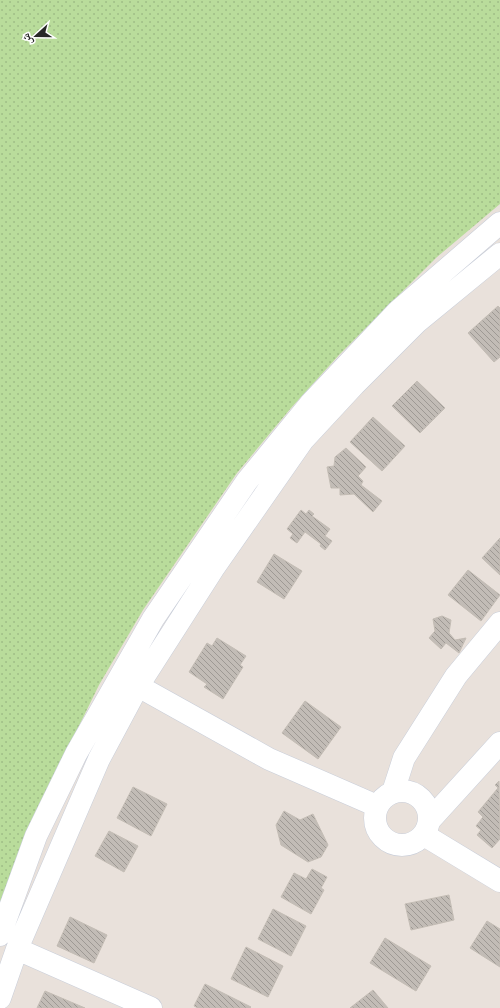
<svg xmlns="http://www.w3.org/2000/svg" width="500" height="1008" viewBox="0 0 500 1008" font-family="'Nunito Sans','Noto Naskh Arabic',sans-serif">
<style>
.grass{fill:url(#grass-dots)}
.building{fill:url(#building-back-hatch);stroke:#c4bdb5}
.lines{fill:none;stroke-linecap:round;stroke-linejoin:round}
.minor-casing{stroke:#c9ced9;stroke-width:23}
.minor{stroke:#fff;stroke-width:22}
</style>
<defs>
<pattern id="grass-dots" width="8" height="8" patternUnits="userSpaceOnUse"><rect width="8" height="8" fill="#b9dc9b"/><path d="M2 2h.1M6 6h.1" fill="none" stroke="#9fbd86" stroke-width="1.8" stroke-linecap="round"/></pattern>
<pattern id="building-back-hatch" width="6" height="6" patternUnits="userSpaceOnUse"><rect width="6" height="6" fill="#c2bcb6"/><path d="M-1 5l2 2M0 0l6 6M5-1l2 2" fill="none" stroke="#9e9994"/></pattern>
</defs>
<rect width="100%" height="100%" fill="#e9e1db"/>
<path class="grass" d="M0,0H500V204L437,257L339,355L291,408L237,473L143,610L99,685L33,820L0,904Z"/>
<path class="building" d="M498,306L500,308V357L494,362L468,333Z
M417,381L445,408L420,433L392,406Z
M373,417L405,446L382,471L350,442Z
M346,448L366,467L358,476L363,481L361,485L382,501L373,512L354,494L340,495V488H331L327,467L334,466L335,457Z
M301,510L306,514L309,510L314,514L312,516L330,529L325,536L332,541L325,550L320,546L321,544L305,532L297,543L290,538L293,534L287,529Z
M500,538V575L482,558Z
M274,554L302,571L284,599L257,582Z
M468,570L500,595L481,621L448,595Z
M442,616L451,620L449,633L455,640L466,638L459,653L446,643L441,649L429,638L435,631L433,619Z
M217,638L246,656L240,665L243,667L223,699L204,687L207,684L189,672L207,643L212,646Z
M305,701L341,727L318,759L282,733Z
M499,781L500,839L492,848L477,835L481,830L476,826L483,817L478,812L498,788L495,785Z
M133,787L167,804L151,836L117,818Z
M284,811L300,820L313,814L328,845L321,857L308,862L281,845L276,825Z
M109,831L138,846L124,872L95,856Z
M312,869L327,877L321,888L324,890L311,914L281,897L294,873L306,879Z
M449,895L454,920L411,930L405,904Z
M273,909L306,926L291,956L258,939Z
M70,917L107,935L94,963L57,946Z
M487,921L500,929V967L470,948Z
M385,938L431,966L416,991L370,963Z
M246,947L283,966L268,997L231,979Z
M205,984L251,1007L250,1008H198L194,1006Z
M373,990L388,1008H350Z
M45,991L85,1008H37Z"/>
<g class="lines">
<defs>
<path id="minor" d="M138,686L269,759L377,806
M375 818a27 27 0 1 1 54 0a27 27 0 1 1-54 0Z
M393,792L404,758L456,676L500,623
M429,821L500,743
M424,835L500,881
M0,935L36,836L76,754L153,619L247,481L311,403L398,311L500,223
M17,949L151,1008
M0,998L17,949L99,759L138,686L213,569L303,440L354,385L417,322L500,254"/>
</defs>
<use href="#minor" class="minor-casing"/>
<use href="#minor" class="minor"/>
</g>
<g transform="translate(36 36) rotate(249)" stroke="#ffffff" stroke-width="3" paint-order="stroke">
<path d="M0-3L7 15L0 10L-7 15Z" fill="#282828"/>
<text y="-6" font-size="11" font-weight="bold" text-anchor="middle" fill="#282828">ش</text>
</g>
</svg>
